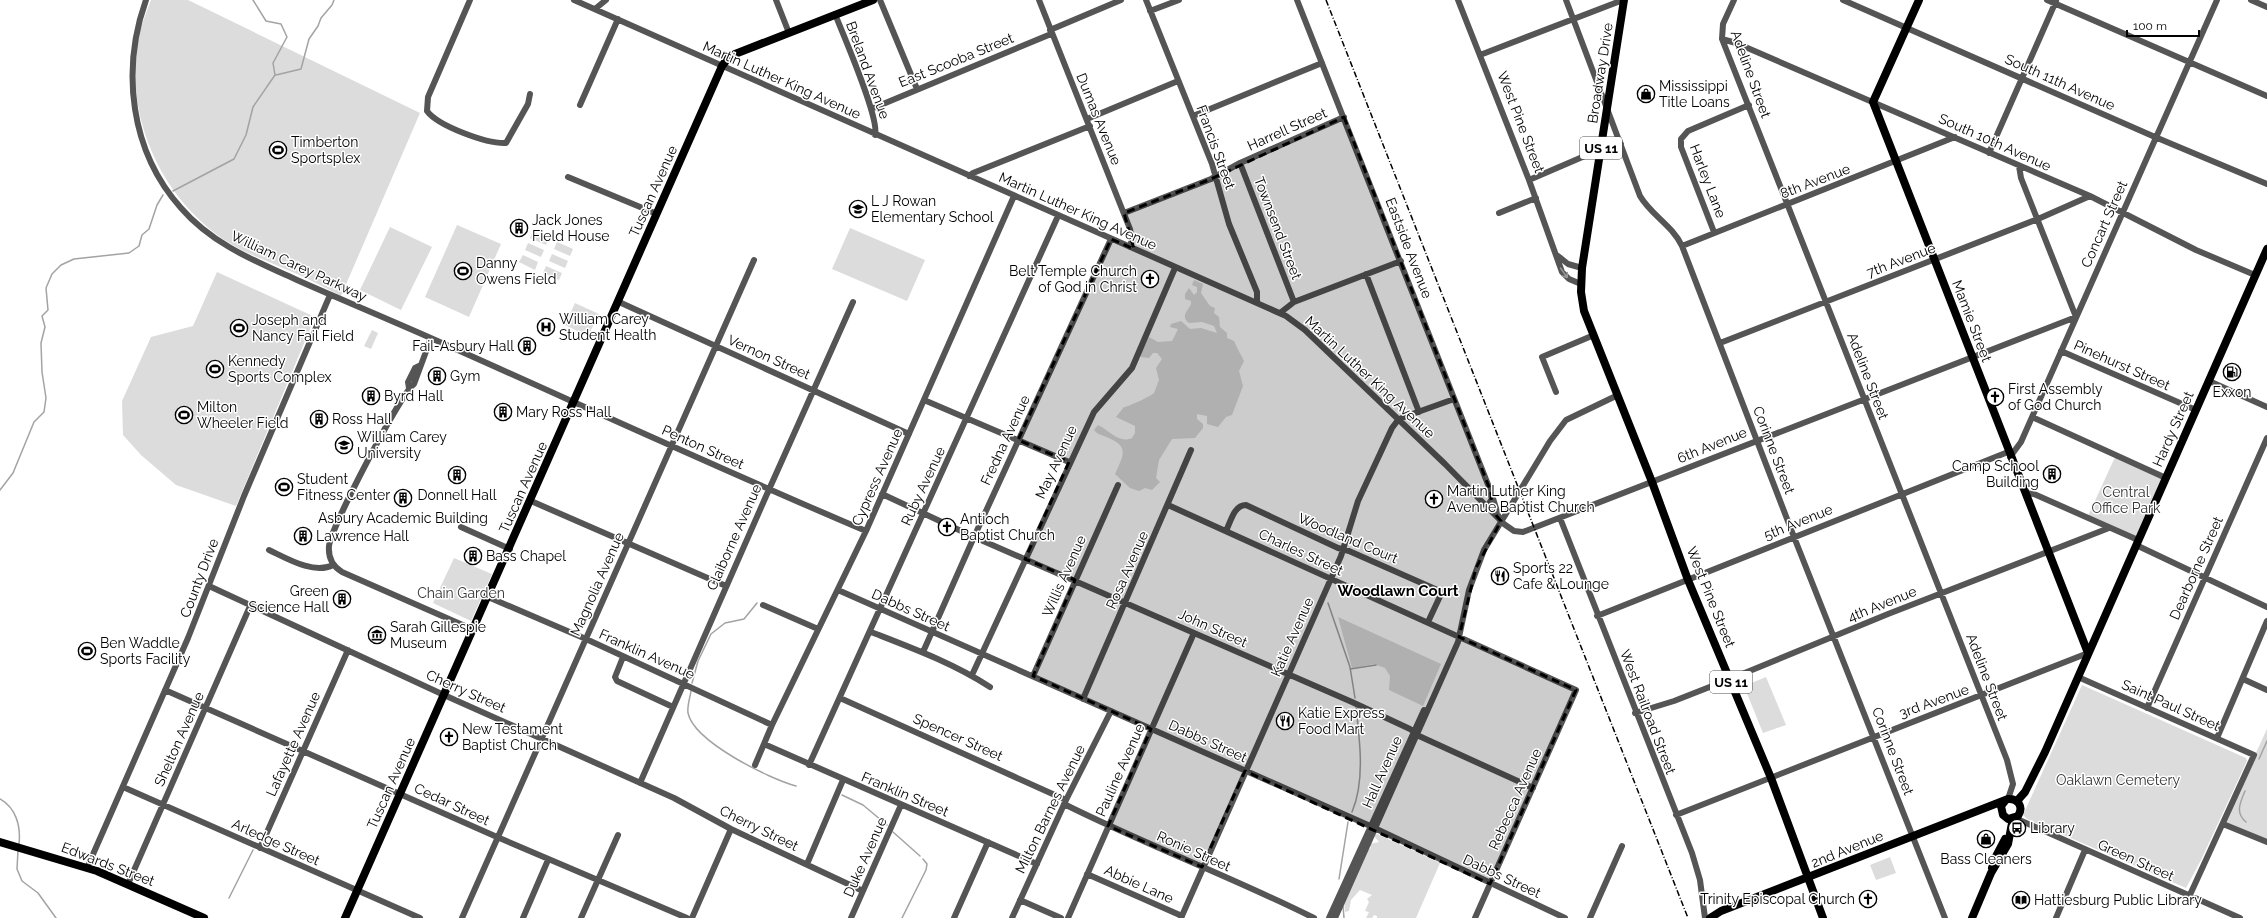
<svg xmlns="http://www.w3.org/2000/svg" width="2267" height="918" viewBox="0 0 2267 918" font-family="Raleway,sans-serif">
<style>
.green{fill:#dcdcdc}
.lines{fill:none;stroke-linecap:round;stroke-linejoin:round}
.stream{stroke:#a3a3a3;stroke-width:1.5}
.minor{stroke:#555;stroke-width:6}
.major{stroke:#000;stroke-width:8}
.rail{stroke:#000;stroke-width:1.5;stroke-dasharray:6 2 1 2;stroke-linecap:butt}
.oneway{stroke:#999}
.marked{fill:#000;fill-opacity:0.2;stroke:#000;stroke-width:3;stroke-dasharray:8 5;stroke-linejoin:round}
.labels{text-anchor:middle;stroke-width:3;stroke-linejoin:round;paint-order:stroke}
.shield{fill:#fff;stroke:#4c4c4c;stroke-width:1}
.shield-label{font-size:13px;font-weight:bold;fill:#000}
.street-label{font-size:14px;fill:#000;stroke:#fff}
.poi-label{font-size:14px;fill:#000;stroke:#fff;text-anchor:start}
.park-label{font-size:14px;fill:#333;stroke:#fff}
.neighbourhood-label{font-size:15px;font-weight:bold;fill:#000;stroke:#fff}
</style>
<rect width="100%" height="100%" fill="#fff"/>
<path class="green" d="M151,0H188L420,113L341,296C322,286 303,276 283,268C266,260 247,254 231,244C168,205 129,130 136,55C137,36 144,18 151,0Z
M457,225L501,244L469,317L425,297Z
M390,227L432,247L401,310L360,290Z
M850,228L925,260L907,301L832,269Z
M533,231L549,238L546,245L530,238Z
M557,242L573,249L570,256L554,249Z
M528,243L544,250L541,257L525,250Z
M552,254L568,261L565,268L549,261Z
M523,255L538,262L535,270L519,262Z
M546,266L562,273L559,280L543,273Z
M217,272L315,317L236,506L176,485L141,455L123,435L122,401L151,337L193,326Z
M1194,280L1203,284L1201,293L1210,306L1215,308L1214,313L1219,317L1220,327L1227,333V338L1234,341C1237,348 1241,355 1244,361L1239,371L1243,386L1232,415L1226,417L1218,427L1207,424V416L1197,414V419L1203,424V428L1195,438L1172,439L1159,460L1156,478L1160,482L1152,490L1145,488L1139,491L1130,488L1115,474C1125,452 1129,446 1104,436C1100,435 1096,433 1094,430L1098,425C1109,430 1119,444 1132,438L1135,433V426L1116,417L1124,407C1128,407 1151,396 1154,393L1159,380L1156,368L1162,359L1157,353H1153L1149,358L1141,357L1140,355L1149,337L1158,342L1172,341L1178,329L1170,327L1171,324L1181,321L1190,329L1201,328L1217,333L1214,326L1202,322L1189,323C1180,316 1188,311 1191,304V301L1185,299V294L1189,288L1194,295L1197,292V287L1192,285Z
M575,303L599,314L588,336L565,325Z
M372,330L378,333L371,349L364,346Z
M2116,455L2166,478L2138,540L2087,518Z
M454,558L492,574L471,621L433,603Z
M1338,617L1441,664L1423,706L1389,690L1390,676L1385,668L1374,664L1352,668Z
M1766,677L1786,725L1763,733L1744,686Z
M2082,685L2246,758L2247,761L2201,860L2186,888L2027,819L2023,815Z
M2267,729V842L2223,824Z
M1375,833L1440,863L1416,918H1377V916L1374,915L1372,918H1366L1369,912L1365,911L1369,902L1367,899L1372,895L1360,890L1351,900L1349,911L1345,912L1344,901L1367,850L1371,848L1369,844L1379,842L1373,835Z
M1890,857L1896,873L1876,880L1870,865Z"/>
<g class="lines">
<path class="stream" d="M276,75L301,69L309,39L318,26L321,18L332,5L334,0
M173,191L234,159L246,135L253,107L275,75L273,63L287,37L281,24L266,21L253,0
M0,490L13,473L34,422L44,412L46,398L42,372L41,343L45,327L42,316L48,310L46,288L52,274L61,265L74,259L129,253L139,246L142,235L149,229L157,205L163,195
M1328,603L1350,667L1355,698
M1350,669L1376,665
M692,683L698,661L711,634L725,623L744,619L757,603
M691,691C690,698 687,706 688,713C694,742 770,779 796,786
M2259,759L2267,741
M2245,791C2240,803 2235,813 2246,822
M842,795L863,805L887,825
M0,799C16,808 21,826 19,844
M1352,812C1365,781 1360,742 1356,708
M246,825L251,838
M893,832L920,856
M18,850L17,869L22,881L38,893L56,918
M1339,879L1348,822
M229,898L253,850
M1343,906L1344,918
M902,918L926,870L927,864L923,859"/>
<path class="minor" d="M146,0C121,70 130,151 181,208C212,244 255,261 297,280C342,300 388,319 433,339C577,403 720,469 866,531
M470,0L428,97L427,111C438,126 487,144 506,143L528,104L530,94
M574,0L1286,316L1305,330L1445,464L1504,524L1514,531L1523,532L2076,317L2021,178L2019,166
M776,0L789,33
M880,0L917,89
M1039,0L1130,229L1132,239L1130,247
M1146,0L1212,164L1229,224L1257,292V303
M1297,0L1489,487L1492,499L1488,505
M1458,0L1529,180L1562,272L1569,279L1581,284
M1566,0L1640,196C1651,215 1672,225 1682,246L1794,537L1945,918
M1734,0L1723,24L1722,39L2007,760L2013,784L2008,799
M1843,0L2155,137L2267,184
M2047,0L2267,96
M2251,0L2267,7
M595,9L606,0
M1150,11L1179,0
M835,14C843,34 880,119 875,135
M1050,30L1121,0
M1722,39L1736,43L2090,196L2196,250L2255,275
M1480,55L1623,0
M580,105L618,19
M871,109L1051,34
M1193,116L1322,63
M1087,119L1178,81
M1989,153L2056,1
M1240,163L1294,302
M969,176L973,173L1090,126
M568,177L657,214
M1529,180L1601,149L1621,144
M1124,213L1211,179L1240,163L1344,117
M1499,213L1536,198
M1714,232L1681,147V139L1688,131L1749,105
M1682,246L1955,137
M1558,256L1568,264L1582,268
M1366,274L1419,412
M619,302L909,434
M1280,313L1294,302L1401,261
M431,338L414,384C401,393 331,527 329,546C328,558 332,566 342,572L474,630
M1720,343L2038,219L2090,196
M2061,351L2196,410
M2209,381L2267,407
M409,388L408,382L415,368L419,366
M1556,392L1542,357L1594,335
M924,400L1069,462
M2032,417L2166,478
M2010,457L2021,442L2217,0
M2025,493L2034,494L2138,540
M882,494L974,537L1352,702L1410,729L1419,736L1533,788
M1492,495L1499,518
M531,501L726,586
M1168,505L1576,690L1475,918
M1560,518L1692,853L1700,880L1705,918
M461,527L510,549
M1226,531C1231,521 1234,505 1246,505L1338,548L1349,551L1442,592L1428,622
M2136,545L2267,607
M269,550C286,558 314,575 333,565
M209,586L444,695L674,798L731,829L863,891
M838,590L1368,825L1565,918
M488,597L586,639L772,725
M763,605L818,629
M1597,616L2008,452
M871,632C912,648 953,663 990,687
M923,652L974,537L1111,239
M623,657L615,677L617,681L673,707
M972,675L1094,412L1132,368L1175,268
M1033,676L1118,485
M2078,677L2254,755L2189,897
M2243,679L2267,690
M165,690L497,837L687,918
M840,698L1066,800
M1083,699L1191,450
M2147,708L2267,438
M1635,713L1674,701L1730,679L1888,614L2109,528
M2217,738L2267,621
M764,744L1037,864
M755,765L772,725L866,531L1014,196
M809,765L1058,216
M640,783L767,494L853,302
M123,787L420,918
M1064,804C1146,845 1232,877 1314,918
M1676,815L2088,653
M2015,818L2240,918
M2223,824L2267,842
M260,848L348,650
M807,864L843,780
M87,868L188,638L244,496L330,295
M1087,874L1182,916
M128,884L251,604
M1020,900L1061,918
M462,918L754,260
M523,918L548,860
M581,918L618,835
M692,918L731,829
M851,918L901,805
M954,918L988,842
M1012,918L1066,800L1111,711
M1068,918L1194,633
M1181,918L1341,556L1358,501L1392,428L1398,420L1404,417L1454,399
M1329,918L1424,710
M1335,918L1458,642L1469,590L1484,550L1550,441L1566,420L1618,395
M1590,918L1622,846
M2056,918L2085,850"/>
<path class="major" d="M1624,0L1582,268L1581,292L1584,311L1652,482L1688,580L1771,778L1823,918
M1919,0L1873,102L2088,653
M2017,801L2025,792L2045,752L2267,249
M0,842L97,871L204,918
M1992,868L1995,858L2005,839
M345,918L722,66L728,58L735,54L873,0
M1710,918L1721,911L2008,799C2018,798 2024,807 2018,816L2008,819L2003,815L2001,806L2005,801
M1972,918L1991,873L2008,844L2013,818"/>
<path class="rail" d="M1326,0L1688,918"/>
</g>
<defs><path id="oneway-shaft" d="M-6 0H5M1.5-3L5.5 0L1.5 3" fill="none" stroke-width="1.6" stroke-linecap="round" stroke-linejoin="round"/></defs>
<use class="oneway" href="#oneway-shaft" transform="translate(1564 273) rotate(55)"/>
<path class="marked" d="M1344,117L1489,487L1492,496L1489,507L1501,521L1476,568L1459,637L1576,690L1490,884L1245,771L1202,867L1108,826L1151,729L1033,676L1075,580L1025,559L1069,462L1018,440L1111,239L1134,249L1124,213L1211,179Z"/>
<defs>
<symbol id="shop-ring" viewBox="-11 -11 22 22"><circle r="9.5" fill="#fff" stroke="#000" stroke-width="1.5"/><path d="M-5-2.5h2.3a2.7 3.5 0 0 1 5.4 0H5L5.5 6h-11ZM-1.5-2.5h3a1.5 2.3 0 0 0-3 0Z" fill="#000"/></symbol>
<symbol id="stadium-ring" viewBox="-11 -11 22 22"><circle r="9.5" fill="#fff" stroke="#000" stroke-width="1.5"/><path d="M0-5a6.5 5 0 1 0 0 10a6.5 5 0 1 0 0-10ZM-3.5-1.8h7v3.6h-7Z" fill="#000"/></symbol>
<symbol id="school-ring" viewBox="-11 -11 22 22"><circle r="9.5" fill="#fff" stroke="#000" stroke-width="1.5"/><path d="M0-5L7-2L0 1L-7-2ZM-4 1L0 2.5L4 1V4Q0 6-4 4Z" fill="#000"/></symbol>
<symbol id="building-ring" viewBox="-11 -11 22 22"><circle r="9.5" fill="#fff" stroke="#000" stroke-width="1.5"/><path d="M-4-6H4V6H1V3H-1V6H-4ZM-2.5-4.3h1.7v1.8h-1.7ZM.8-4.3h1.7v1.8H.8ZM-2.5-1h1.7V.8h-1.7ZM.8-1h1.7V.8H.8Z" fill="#000"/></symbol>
<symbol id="church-ring" viewBox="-11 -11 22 22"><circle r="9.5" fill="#fff" stroke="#000" stroke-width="1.5"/><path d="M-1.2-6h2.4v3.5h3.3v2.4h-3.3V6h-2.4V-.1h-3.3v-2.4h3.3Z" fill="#000"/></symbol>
<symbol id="hospital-ring" viewBox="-11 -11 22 22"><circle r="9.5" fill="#fff" stroke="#000" stroke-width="1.5"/><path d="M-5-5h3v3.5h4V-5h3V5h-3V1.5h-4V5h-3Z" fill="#000"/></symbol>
<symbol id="fuel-ring" viewBox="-11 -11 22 22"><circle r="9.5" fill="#fff" stroke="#000" stroke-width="1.5"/><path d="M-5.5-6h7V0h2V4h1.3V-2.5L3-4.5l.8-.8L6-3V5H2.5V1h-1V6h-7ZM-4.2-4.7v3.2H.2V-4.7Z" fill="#000"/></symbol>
<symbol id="university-ring" viewBox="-11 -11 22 22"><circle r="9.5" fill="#fff" stroke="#000" stroke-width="1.5"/><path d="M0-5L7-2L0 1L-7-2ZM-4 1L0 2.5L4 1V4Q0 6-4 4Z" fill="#000"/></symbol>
<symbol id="restaurant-ring" viewBox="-11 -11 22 22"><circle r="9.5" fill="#fff" stroke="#000" stroke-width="1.5"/><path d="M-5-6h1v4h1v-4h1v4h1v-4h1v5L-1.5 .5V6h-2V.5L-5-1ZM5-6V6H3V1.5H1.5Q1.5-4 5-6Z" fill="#000"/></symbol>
<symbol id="museum-ring" viewBox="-11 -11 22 22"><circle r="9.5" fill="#fff" stroke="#000" stroke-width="1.5"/><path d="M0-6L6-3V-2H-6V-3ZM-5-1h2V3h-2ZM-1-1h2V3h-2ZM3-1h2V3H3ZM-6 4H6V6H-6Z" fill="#000"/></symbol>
<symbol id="bus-ring" viewBox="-11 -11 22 22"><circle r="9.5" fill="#fff" stroke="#000" stroke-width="1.5"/><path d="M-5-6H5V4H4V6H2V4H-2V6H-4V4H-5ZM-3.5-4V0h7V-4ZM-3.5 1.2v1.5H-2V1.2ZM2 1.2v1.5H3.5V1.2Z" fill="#000"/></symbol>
<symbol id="library-ring" viewBox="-11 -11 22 22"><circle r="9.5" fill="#fff" stroke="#000" stroke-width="1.5"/><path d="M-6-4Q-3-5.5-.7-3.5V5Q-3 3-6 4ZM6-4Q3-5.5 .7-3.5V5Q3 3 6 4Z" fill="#000"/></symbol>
</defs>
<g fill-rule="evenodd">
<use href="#shop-ring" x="1636" y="84" width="20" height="20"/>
<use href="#stadium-ring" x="268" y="140" width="20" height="20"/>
<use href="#school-ring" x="848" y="199" width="20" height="20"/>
<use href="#building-ring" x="509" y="218" width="20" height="20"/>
<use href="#stadium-ring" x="453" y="261" width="20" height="20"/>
<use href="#church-ring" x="1140" y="269" width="20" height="20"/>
<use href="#hospital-ring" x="536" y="317" width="20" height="20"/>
<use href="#stadium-ring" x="229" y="318" width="20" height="20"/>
<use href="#building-ring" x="517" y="336" width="20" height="20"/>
<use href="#stadium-ring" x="205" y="359" width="20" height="20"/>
<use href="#fuel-ring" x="2222" y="362" width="20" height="20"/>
<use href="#building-ring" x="427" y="366" width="20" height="20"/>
<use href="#building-ring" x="361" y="386" width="20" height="20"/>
<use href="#church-ring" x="1985" y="387" width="20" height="20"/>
<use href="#building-ring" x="493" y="402" width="20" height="20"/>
<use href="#stadium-ring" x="174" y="405" width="20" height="20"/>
<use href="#building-ring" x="309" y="409" width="20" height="20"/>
<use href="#university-ring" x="334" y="435" width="20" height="20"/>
<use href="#building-ring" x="2042" y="464" width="20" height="20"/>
<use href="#building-ring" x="447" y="465" width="20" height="20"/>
<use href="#stadium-ring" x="274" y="477" width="20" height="20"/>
<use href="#building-ring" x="393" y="488" width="20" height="20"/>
<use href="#church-ring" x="1424" y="489" width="20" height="20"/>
<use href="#church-ring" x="937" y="517" width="20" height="20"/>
<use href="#building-ring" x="293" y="526" width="20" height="20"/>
<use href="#building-ring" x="463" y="546" width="20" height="20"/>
<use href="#restaurant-ring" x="1490" y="566" width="20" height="20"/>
<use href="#building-ring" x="332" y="589" width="20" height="20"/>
<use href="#museum-ring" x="367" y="625" width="20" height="20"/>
<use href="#stadium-ring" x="77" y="641" width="20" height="20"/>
<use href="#restaurant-ring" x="1275" y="711" width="20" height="20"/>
<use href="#church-ring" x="439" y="727" width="20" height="20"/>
<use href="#bus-ring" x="2007" y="818" width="20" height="20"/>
<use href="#shop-ring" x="1976" y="829" width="20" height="20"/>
<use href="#church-ring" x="1858" y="889" width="20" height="20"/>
<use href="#library-ring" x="2011" y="890" width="20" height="20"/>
</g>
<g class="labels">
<g class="shield">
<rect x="1580" y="137" width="42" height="22" rx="3"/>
<rect x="1710" y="671" width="42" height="22" rx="3"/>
</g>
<g class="shield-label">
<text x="1601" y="153">US 11</text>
<text x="1731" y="687">US 11</text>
</g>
<g class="street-label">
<text transform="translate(956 60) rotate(-22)" y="5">East Scooba Street</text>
<text transform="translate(868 70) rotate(70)" y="5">Breland Avenue</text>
<text transform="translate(1600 73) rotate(-81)" y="5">Broadway Drive</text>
<text transform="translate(1751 74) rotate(70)" y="5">Adeline Street</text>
<text transform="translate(782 80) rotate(24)" y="5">Martin Luther King Avenue</text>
<text transform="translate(2060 82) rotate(24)" y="5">South 11th Avenue</text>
<text transform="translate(1099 119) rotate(68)" y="5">Dumas Avenue</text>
<text transform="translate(1521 122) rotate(69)" y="5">West Pine Street</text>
<text transform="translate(1287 129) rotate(-24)" y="5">Harrell Street</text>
<text transform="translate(1995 142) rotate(24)" y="5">South 10th Avenue</text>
<text transform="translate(1216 147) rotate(70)" y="5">Francis Street</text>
<text transform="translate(1708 181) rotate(69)" y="5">Harley Lane</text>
<text transform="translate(1815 181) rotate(-21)" y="5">8th Avenue</text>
<text transform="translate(653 191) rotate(-66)" y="5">Tuscan Avenue</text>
<text transform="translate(1078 211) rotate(24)" y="5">Martin Luther King Avenue</text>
<text transform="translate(2104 224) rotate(-66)" y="5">Concart Street</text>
<text transform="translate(1278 228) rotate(69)" y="5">Townsend Street</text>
<text transform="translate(1409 248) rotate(69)" y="5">Eastside Avenue</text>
<text transform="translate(1901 260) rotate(-21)" y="5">7th Avenue</text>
<text transform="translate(299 266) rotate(25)" y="5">William Carey Parkway</text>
<text transform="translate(1972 321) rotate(69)" y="5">Mamie Street</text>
<text transform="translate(769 357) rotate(24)" y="5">Vernon Street</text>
<text transform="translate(2122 365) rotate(24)" y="5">Pinehurst Street</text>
<text transform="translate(1868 376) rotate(69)" y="5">Adeline Street</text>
<text transform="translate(1370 377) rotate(43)" y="5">Martin Luther King Avenue</text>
<text transform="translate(2173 429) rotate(-66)" y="5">Hardy Street</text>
<text transform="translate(1005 440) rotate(-65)" y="5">Fredna Avenue</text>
<text transform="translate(1712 445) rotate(-22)" y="5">6th Avenue</text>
<text transform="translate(703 447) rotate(24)" y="5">Penton Street</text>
<text transform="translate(1774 450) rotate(69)" y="5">Corinne Street</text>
<text transform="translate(1056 462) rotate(-65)" y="5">May Avenue</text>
<text transform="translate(877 477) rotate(-66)" y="5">Cypress Avenue</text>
<text transform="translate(923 486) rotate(-65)" y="5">Ruby Avenue</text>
<text transform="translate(523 487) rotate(-66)" y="5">Tuscan Avenue</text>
<text transform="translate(1798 522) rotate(-22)" y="5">5th Avenue</text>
<text transform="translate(734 537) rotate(-66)" y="5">Claiborne Avenue</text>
<text transform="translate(1348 538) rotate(23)" y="5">Woodland Court</text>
<text transform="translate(1301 552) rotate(25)" y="5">Charles Street</text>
<text transform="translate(2196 568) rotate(-66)" y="5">Dearborne Street</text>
<text transform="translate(1127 570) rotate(-66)" y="5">Rosa Avenue</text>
<text transform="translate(1064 576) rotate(-66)" y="5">Willis Avenue</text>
<text transform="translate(199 578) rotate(-69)" y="5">County Drive</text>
<text transform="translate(597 584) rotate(-66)" y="5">Magnolia Avenue</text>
<text transform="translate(1711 597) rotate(68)" y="5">West Pine Street</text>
<text transform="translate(1882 604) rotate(-22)" y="5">4th Avenue</text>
<text transform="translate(911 610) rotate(24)" y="5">Dabbs Street</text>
<text transform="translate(1213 628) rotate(24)" y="5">John Street</text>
<text transform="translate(1292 637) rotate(-66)" y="5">Katie Avenue</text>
<text transform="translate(647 654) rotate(24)" y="5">Franklin Avenue</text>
<text transform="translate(1987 677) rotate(69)" y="5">Adeline Street</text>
<text transform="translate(466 691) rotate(24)" y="5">Cherry Street</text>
<text transform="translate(1934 701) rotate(-20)" y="5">3rd Avenue</text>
<text transform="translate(2171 705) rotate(24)" y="5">Saint Paul Street</text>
<text transform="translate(1648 712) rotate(69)" y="5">West Railroad Street</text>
<text transform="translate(958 737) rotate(24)" y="5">Spencer Street</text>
<text transform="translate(179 739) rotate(-66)" y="5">Shelton Avenue</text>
<text transform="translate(1208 741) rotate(24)" y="5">Dabbs Street</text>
<text transform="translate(293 744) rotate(-66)" y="5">Lafayette Avenue</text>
<text transform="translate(1893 751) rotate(69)" y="5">Corinne Street</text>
<text transform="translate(1120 770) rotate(-66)" y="5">Pauline Avenue</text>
<text transform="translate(1382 772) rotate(-66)" y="5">Hall Avenue</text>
<text transform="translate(391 783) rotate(-66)" y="5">Tuscan Avenue</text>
<text transform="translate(905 794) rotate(23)" y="5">Franklin Street</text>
<text transform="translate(1515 799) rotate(-66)" y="5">Rebecca Avenue</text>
<text transform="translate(452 804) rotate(25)" y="5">Cedar Street</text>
<text transform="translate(1050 809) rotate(-64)" y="5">Milton Barnes Avenue</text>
<text transform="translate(759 828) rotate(26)" y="5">Cherry Street</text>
<text transform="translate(276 842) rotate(24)" y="5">Arledge Street</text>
<text transform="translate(1847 849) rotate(-22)" y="5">2nd Avenue</text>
<text transform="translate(1194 851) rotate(24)" y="5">Ronie Street</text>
<text transform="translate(865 857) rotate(-66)" y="5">Duke Avenue</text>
<text transform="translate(2136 860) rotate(24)" y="5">Green Street</text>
<text transform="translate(108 864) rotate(21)" y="5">Edwards Street</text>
<text transform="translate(1502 876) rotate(25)" y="5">Dabbs Street</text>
<text transform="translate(1139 884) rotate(24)" y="5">Abbie Lane</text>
</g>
<g class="poi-label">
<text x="1659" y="91">Mississippi<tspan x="1659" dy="16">Title Loans</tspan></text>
<text x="291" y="147">Timberton<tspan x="291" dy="16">Sportsplex</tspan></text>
<text x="871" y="206">L J Rowan<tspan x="871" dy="16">Elementary School</tspan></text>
<text x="532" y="225">Jack Jones<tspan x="532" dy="16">Field House</tspan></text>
<text x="476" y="268">Danny<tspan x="476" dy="16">Owens Field</tspan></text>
<text x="1137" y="276" text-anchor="end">Belt Temple Church<tspan x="1137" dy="16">of God in Christ</tspan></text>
<text x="559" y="324">William Carey<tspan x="559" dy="16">Student Health</tspan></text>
<text x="252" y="325">Joseph and<tspan x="252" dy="16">Nancy Fail Field</tspan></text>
<text x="514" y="351" text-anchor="end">Fail-Asbury Hall</text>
<text x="228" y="366">Kennedy<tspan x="228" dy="16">Sports Complex</tspan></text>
<text x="450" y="381">Gym</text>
<text x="2008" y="394">First Assembly<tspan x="2008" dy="16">of God Church</tspan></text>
<text x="2232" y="397" text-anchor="middle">Exxon</text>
<text x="384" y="401">Byrd Hall</text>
<text x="197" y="412">Milton<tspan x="197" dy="16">Wheeler Field</tspan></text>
<text x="516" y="417">Mary Ross Hall</text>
<text x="332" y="424">Ross Hall</text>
<text x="357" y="442">William Carey<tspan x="357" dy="16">University</tspan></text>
<text x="2039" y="471" text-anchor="end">Camp School<tspan x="2039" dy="16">Building</tspan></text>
<text x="297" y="484">Student<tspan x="297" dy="16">Fitness Center</tspan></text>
<text x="1447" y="496">Martin Luther King<tspan x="1447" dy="16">Avenue Baptist Church</tspan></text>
<text x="457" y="500" text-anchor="middle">Donnell Hall</text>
<text x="403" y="523" text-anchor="middle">Asbury Academic Building</text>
<text x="960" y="524">Antioch<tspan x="960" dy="16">Baptist Church</tspan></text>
<text x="316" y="541">Lawrence Hall</text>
<text x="486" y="561">Bass Chapel</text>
<text x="1513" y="573">Sports 22<tspan x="1513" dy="16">Cafe &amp; Lounge</tspan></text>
<text x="329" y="596" text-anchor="end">Green<tspan x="329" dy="16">Science Hall</tspan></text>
<text x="390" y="632">Sarah Gillespie<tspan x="390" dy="16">Museum</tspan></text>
<text x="100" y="648">Ben Waddle<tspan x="100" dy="16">Sports Facility</tspan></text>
<text x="1298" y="718">Katie Express<tspan x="1298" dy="16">Food Mart</tspan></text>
<text x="462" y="734">New Testament<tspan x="462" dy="16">Baptist Church</tspan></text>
<text x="2030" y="833">Library</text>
<text x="1986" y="864" text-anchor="middle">Bass Cleaners</text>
<text x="1855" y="904" text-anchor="end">Trinity Episcopal Church</text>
<text x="2034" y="905">Hattiesburg Public Library</text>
</g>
<g class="park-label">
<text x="2126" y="497">Central<tspan x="2126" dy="16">Office Park</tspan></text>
<text x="461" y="598">Chain Garden</text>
<text x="2118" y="785">Oaklawn Cemetery</text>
</g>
<g class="neighbourhood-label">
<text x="1398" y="596">Woodlawn Court</text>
</g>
</g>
<path d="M2127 30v6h72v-6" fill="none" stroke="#000000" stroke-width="2"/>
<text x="2133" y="30" font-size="12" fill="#000000" stroke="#ffffff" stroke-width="3" paint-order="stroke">100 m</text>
</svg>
